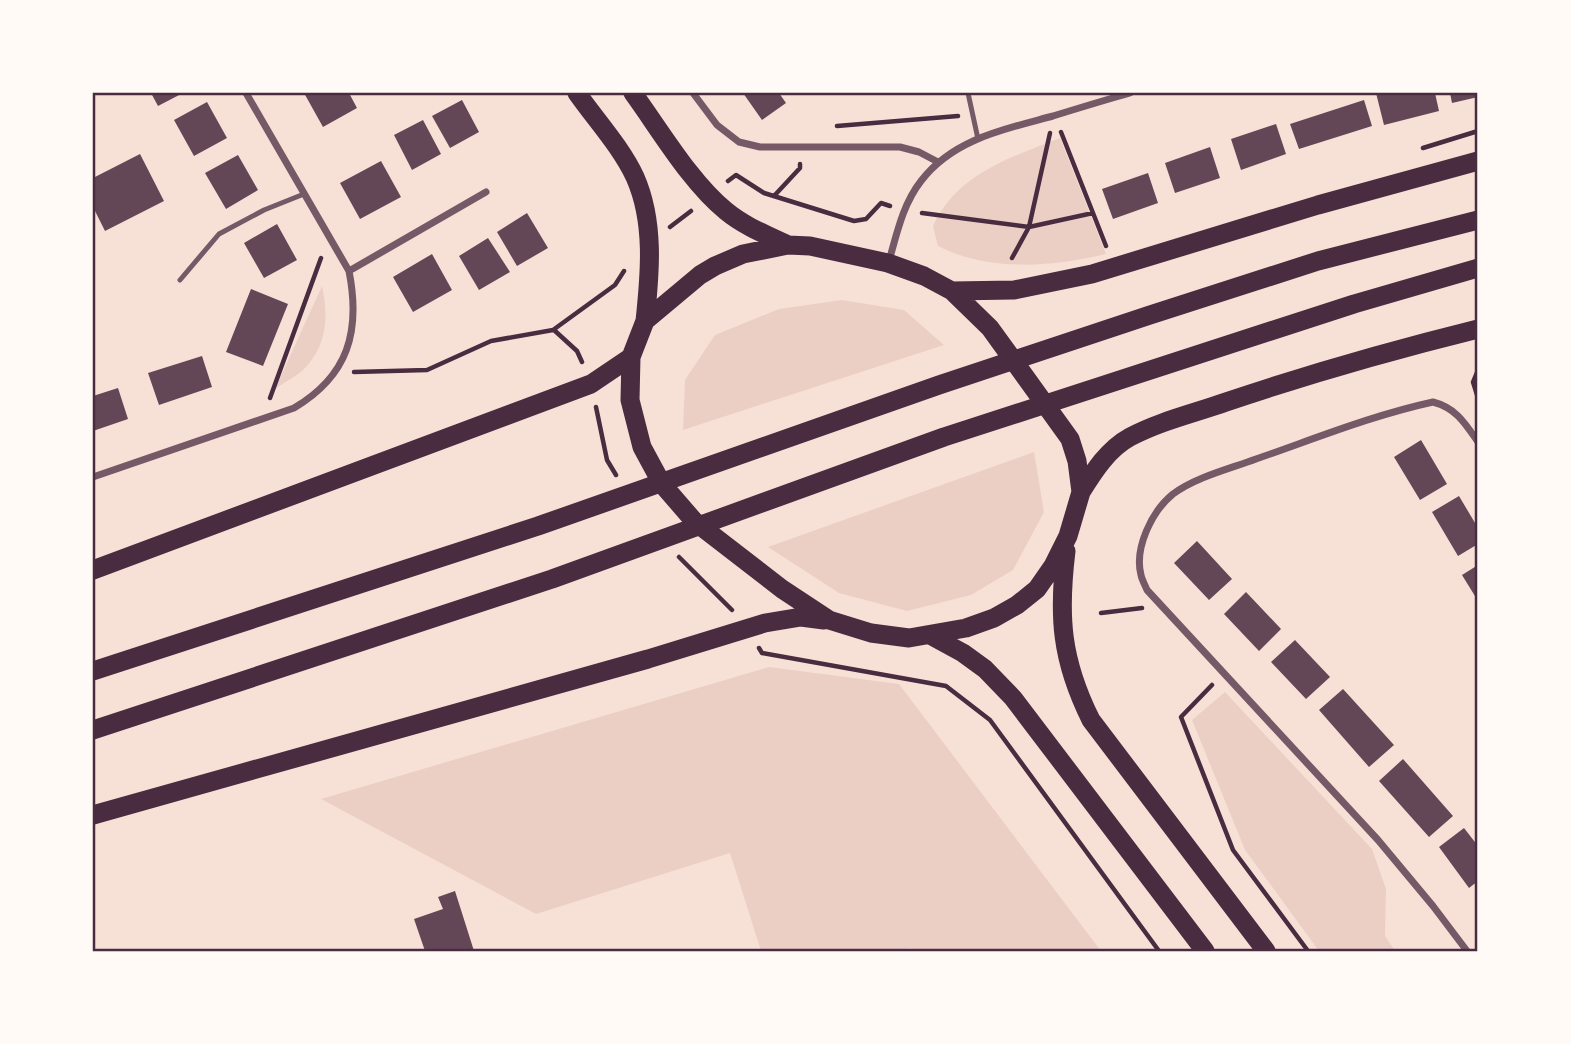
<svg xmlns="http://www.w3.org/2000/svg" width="1571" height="1044" viewBox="0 0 1571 1044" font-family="'Nunito Sans',sans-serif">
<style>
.green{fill:#ebcfc5}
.building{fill:#644757}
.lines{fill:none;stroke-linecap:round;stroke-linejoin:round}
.path{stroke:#4a2c40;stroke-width:4.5}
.service{stroke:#755966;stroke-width:5}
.minor{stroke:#755966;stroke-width:7}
.trunk{stroke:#4a2c40;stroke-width:19}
.neatline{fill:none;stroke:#4a2c40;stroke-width:2.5}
</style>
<rect width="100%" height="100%" fill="#f7e1d7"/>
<path class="green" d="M1060,138L1106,254C1052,267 989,272 938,246L933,226C957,174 1009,158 1060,138Z
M322,286C328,314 328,342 307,366C299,375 285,382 275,389Z
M842,300L904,310L944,345L683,430L685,380L715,335L779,309Z
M1034,452L1044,512L1013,570L971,595L907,611L839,593L768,547Z
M769,667L899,684L1101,951H912L911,948L899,951H761L730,853L536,914L321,799Z
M1225,692L1372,849L1386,889L1385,936L1395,951H1319L1245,850L1192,720Z"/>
<path class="building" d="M151,93H183L158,106Z
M304,93H349L357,108L323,127Z
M743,93H779L786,103L762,120Z
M1376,93H1435L1439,111L1384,125Z
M1450,93H1478V97L1452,103Z
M462,100L479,132L450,148L432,116Z
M1364,100L1372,126L1299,149L1290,124Z
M207,102L227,138L194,156L174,120Z
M423,120L441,154L412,170L394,135Z
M1276,124L1286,154L1241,170L1231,139Z
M1210,147L1220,178L1175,193L1165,163Z
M140,154L164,201L105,231L93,207V178Z
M238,155L258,190L226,209L205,173Z
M381,161L401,197L360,219L340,183Z
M1148,173L1158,203L1113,219L1102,189Z
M527,213L548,248L517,266L497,232Z
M277,224L297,260L264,278L244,243Z
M488,238L510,272L479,290L459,256Z
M432,254L452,290L413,312L393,277Z
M251,289L288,304L263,366L226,352Z
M202,356L212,387L159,405L148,373Z
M118,388L128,419L93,431V396Z
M1421,440L1447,484L1420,500L1394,457Z
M1459,496L1478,528V544L1458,556L1432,512Z
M1197,541L1232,579L1209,600L1174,563Z
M1478,565V601L1462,575Z
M1246,592L1281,629L1259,651L1224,614Z
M1295,640L1330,677L1306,699L1271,662Z
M1343,689L1394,745L1369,767L1319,710Z
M1403,759L1453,816L1429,837L1379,781Z
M1464,828L1478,846V881L1469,888L1439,847Z
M455,891L474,951H425L414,919L443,909L438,897Z"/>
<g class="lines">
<path class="path" d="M837,126L958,116
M1061,132L1093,213
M1423,148L1478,131
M728,181L736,175L764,193L854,221L866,219L881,203L890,206
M774,196L800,168V164
M922,213L1029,227L1093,213L1106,246
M670,227L691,211
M1012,258L1029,227L1050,133
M554,330L577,351L582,362
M1478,370L1473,382L1478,398
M354,372L427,370L491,341L553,330L615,285L624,271
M270,398L321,258
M596,407L607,460L616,475
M679,557L732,610
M1101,613L1142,608
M759,648L762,653L946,686L990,720L1159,951
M1212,685L1181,717L1233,850L1308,951"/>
<path class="service" d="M968,93L978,139
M180,280L219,234L264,210L304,194"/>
<path class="minor" d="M693,93L717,125L739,142L760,147H900L919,152L938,162
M889,261C897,233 903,204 921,181C953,139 1005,129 1053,116C1079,108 1105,100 1130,93
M349,271L486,192
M93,477L294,408C348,376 361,332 349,271L246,93
M1467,951L1433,906L1378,840L1147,590C1145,585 1142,580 1141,575C1134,548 1152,511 1173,494C1196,477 1229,469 1256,459C1314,439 1373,415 1433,402C1456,408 1465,423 1478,442"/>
<path class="trunk" d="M577,93C596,120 621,147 635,177C655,222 650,274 645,321
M633,93C660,130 691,183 726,211C744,226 767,235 788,245
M788,245L810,246L888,263L924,276L952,291L990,328L1070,439L1077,461L1081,492L1068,536L1053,566L1037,589L1017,605L994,618L966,628L909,638L871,633L829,620L782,589L694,521L662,484L642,447L630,400L631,357L645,321L700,275L715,266L743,254Z
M952,291L1014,290L1092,274L1318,205L1478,161
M1081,492C1094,471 1108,449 1130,437C1160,421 1195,413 1226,402C1309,374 1393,350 1478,329
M1066,551C1058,616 1061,660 1091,720L1266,951
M93,570L591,384L631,357
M930,635L963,653L985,669L1013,698L1205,951
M93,671L538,526L939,385L1150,315L1318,261L1478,220
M93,730L552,579L944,437L1354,304L1478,268
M93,815L648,659L765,623L801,617L824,620"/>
</g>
<rect width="1571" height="1044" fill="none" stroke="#fffaf5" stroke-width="189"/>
<rect x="94" y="94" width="1382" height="856" class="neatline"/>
</svg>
